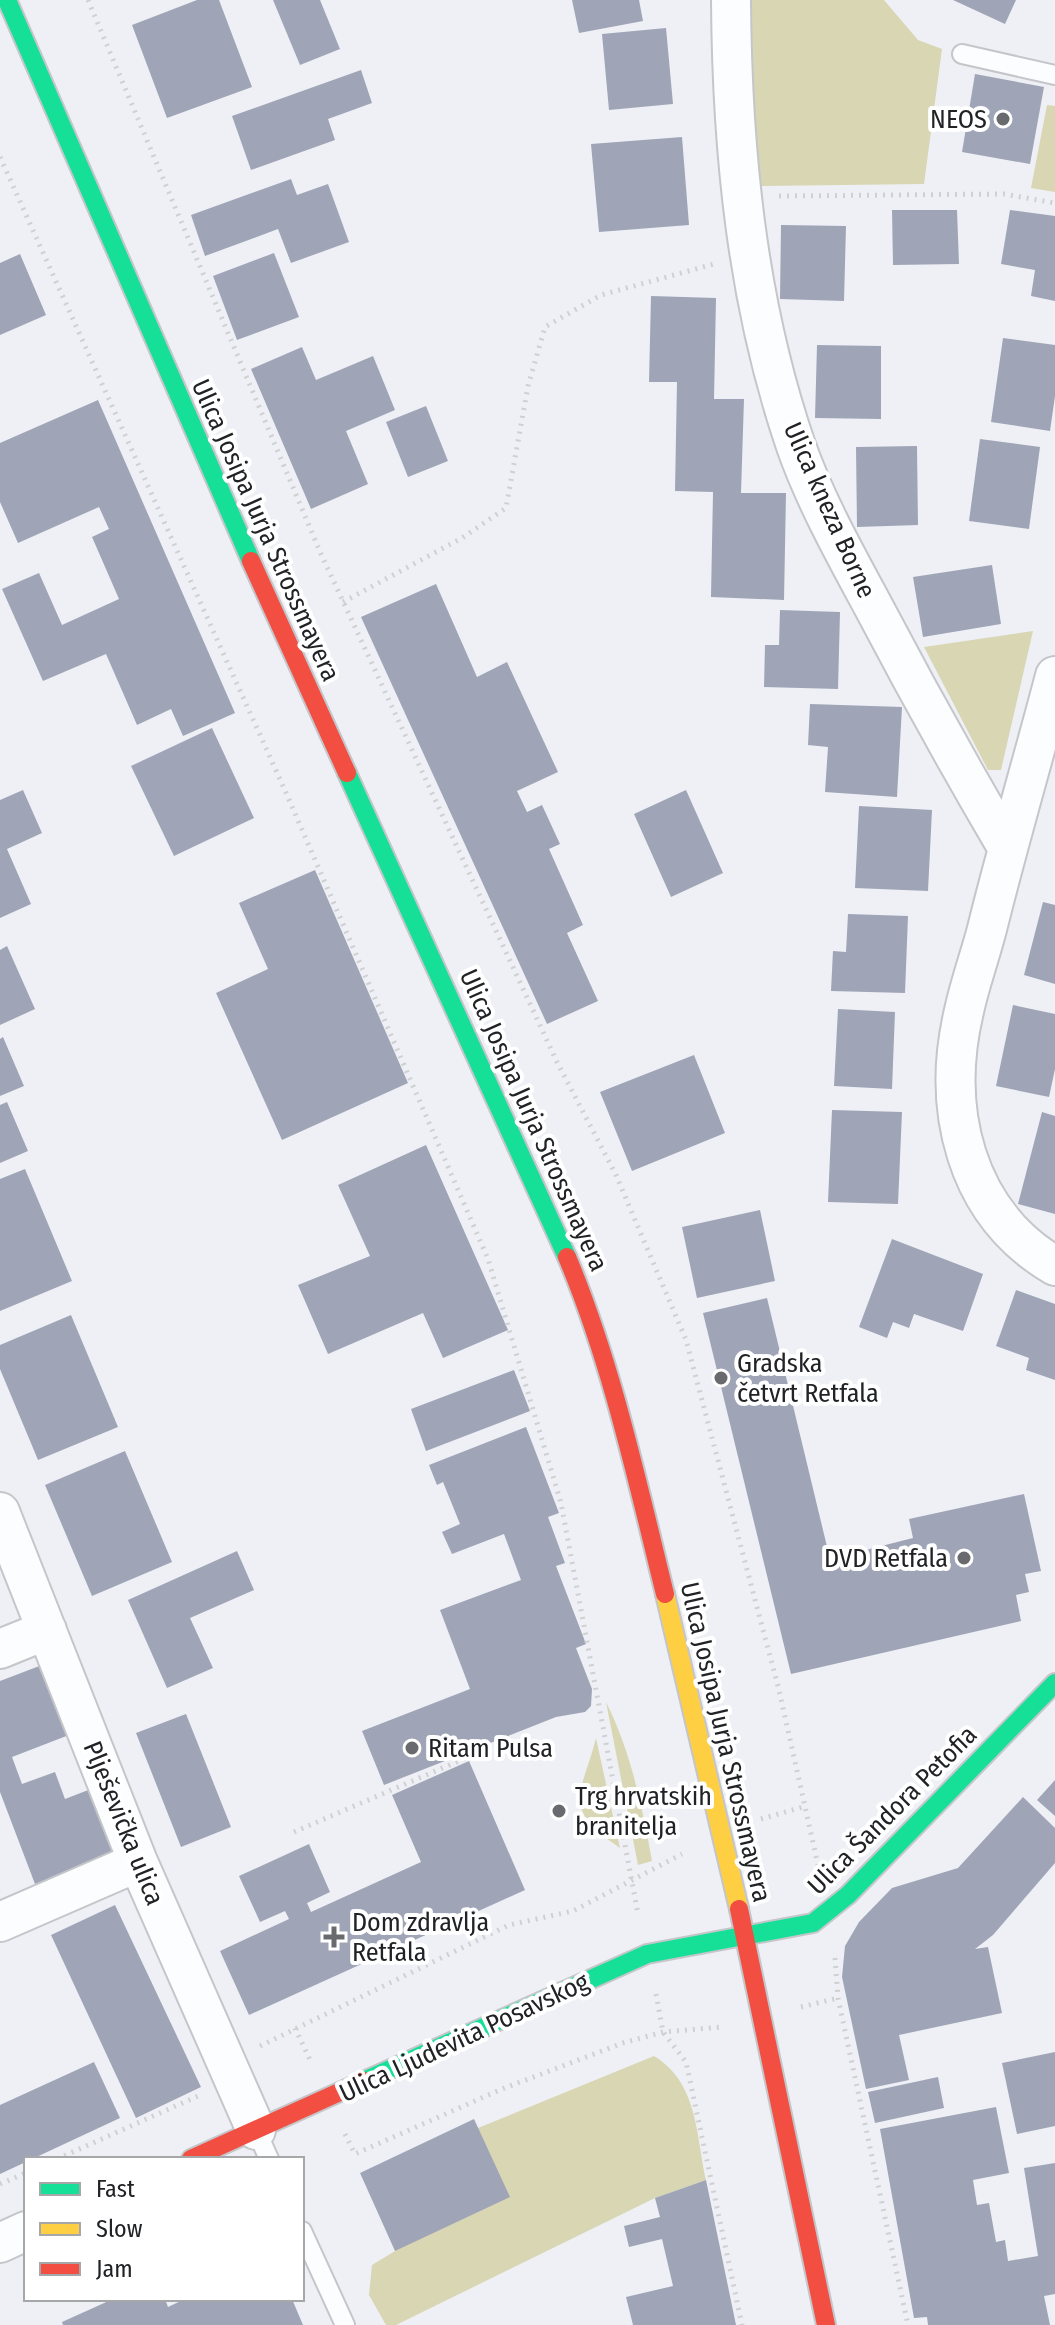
<svg xmlns="http://www.w3.org/2000/svg" width="1055" height="2325" viewBox="0 0 1055 2325" font-family="'Fira Sans Condensed',sans-serif">
<style>
.green{fill:#d9d6b4}
.building{fill:#9fa5b7}
.lines{fill:none;stroke-linecap:round;stroke-linejoin:round}
.lane-casing{stroke:#c4c6ca;stroke-width:22}
.street-casing{stroke:#c4c6ca;stroke-width:42}
.fast-casing{stroke:#c4c6ca;stroke-width:22}
.slow-casing{stroke:#c4c6ca;stroke-width:22}
.jam-casing{stroke:#c4c6ca;stroke-width:22}
.path{stroke:#cfd0d2;stroke-width:5;stroke-dasharray:2 6;stroke-linecap:butt}
.lane{stroke:#fcfdfe;stroke-width:18}
.street{stroke:#fcfdfe;stroke-width:38}
.fast{stroke:#16e098;stroke-width:18}
.slow{stroke:#ffcf43;stroke-width:18}
.jam{stroke:#f24e42;stroke-width:18}
.poi-dot{fill:#696a6e;stroke:#fff;stroke-width:3}
.labels{text-anchor:middle;stroke-width:8;stroke-linejoin:round;paint-order:stroke}
.poi-label{font-size:26px;fill:#212225;stroke:#fff;text-anchor:start}
.street-label{font-size:26px;fill:#212225;stroke:#fff}
</style>
<rect width="100%" height="100%" fill="#eef0f5"/>
<path class="green" d="M746,0H884L918,40L942,49L924,184L754,186Z
M1047,105L1055,106V192L1031,188Z
M1033,631L1001,770H988L924,647Z
M606,1702C631,1752 642,1806 652,1861L638,1865Z
M596,1738L620,1848C560,1807 581,1797 596,1738Z
M654,2056C698,2083 696,2134 706,2180L655,2198L396,2325H386L369,2295L372,2265L395,2251L478,2128Z"/>
<path class="building" d="M197,0H219L252,87L167,118L132,25Z
M273,0H320L340,49L300,65Z
M572,0H639L643,21L579,33Z
M953,0H1016L1005,24Z
M666,28L673,104L609,110L602,34Z
M361,70L372,103L328,119L335,140L251,170L232,116Z
M975,74L1044,87L1030,164L962,152Z
M682,137L689,225L599,232L591,144Z
M291,179L297,195L328,184L349,242L291,263L278,229L205,256L191,215Z
M892,210H957L959,264L893,265Z
M1010,210L1055,216V301L1031,296L1035,270L1001,264Z
M781,225L846,226L844,301L780,299Z
M274,253L299,317L237,340L213,276Z
M20,254L46,315L0,335V263Z
M651,296L716,298L714,399H744L741,493H786L784,600L711,597L713,492L675,491L677,382H649Z
M1003,338L1055,345V396L1050,431L991,422Z
M817,345L881,346V419L815,418Z
M302,347L316,380L373,356L395,410L346,431L368,484L311,509L251,369Z
M98,400L235,713L183,736L171,709L137,725L106,654L43,681L2,589L39,573L62,625L119,599L92,537L109,529L99,507L18,543L0,502V443Z
M426,406L448,461L408,477L386,422Z
M980,439L1040,447L1029,529L969,521Z
M917,446L918,525L857,527L856,447Z
M992,565L1001,624L923,637L913,577Z
M436,584L477,677L507,662L558,772L517,791L527,812L542,805L560,844L549,849L583,925L567,933L598,1001L547,1024L361,617Z
M780,610L840,612L838,689L764,687L765,645H779Z
M810,704L902,707L897,797L825,792L828,747L808,745Z
M212,728L254,818L174,856L131,766Z
M23,790L42,833L7,849L31,904L0,918V800Z
M686,790L723,873L671,897L634,814Z
M859,806L932,810L928,891L855,888Z
M315,870L408,1083L282,1140L216,993L268,969L239,903Z
M1043,902L1055,905V984L1024,975Z
M848,914L908,916L905,993L831,991L833,951L846,952Z
M7,946L35,1009L0,1025V950Z
M1013,1005L1055,1014V1069L1049,1097L996,1086Z
M838,1009L895,1012L892,1089L834,1086Z
M3,1037L24,1086L0,1096V1039Z
M694,1055L725,1133L632,1171L600,1092Z
M7,1102L28,1151L0,1163V1105Z
M832,1110L902,1112L898,1204L828,1202Z
M1042,1112L1055,1116V1214L1018,1204Z
M426,1145L508,1330L443,1358L423,1313L328,1354L298,1285L370,1256L338,1185Z
M25,1169L72,1281L0,1311V1179Z
M760,1210L775,1281L697,1298L682,1227Z
M892,1239L983,1274L963,1331L914,1314L909,1328L893,1322L887,1338L859,1327Z
M1016,1290L1055,1304V1380L1026,1370L1029,1358L996,1346Z
M767,1298L830,1559L913,1538L909,1519L1024,1494L1041,1571L1025,1574L1029,1592L1016,1595L1021,1621L791,1674L703,1313Z
M71,1315L118,1427L38,1460L0,1369V1345Z
M514,1370L530,1411L426,1451L411,1409Z
M526,1427L559,1513L548,1517L565,1563L556,1566L586,1644L576,1648L592,1689L591,1706L585,1712L556,1717L384,1785L362,1731L470,1689L440,1610L521,1580L504,1534L452,1554L442,1532L460,1524L443,1482L437,1485L429,1465Z
M125,1451L172,1562L92,1596L45,1485Z
M237,1551L254,1590L190,1618L213,1668L167,1688L128,1600Z
M42,1665L69,1735L12,1757L22,1784L55,1772L65,1799L96,1787L120,1852L35,1884L0,1792V1681Z
M186,1714L231,1827L181,1847L136,1733Z
M469,1761L525,1890L249,2015L220,1951L289,1919L285,1911L260,1922L239,1876L309,1844L330,1892L307,1903L311,1912L421,1862L392,1795Z
M1055,1780V1816L1037,1800Z
M1023,1797L1055,1828V1863L993,1935L975,1949L988,1947L1002,2013L899,2035L909,2080L866,2089L842,1977L845,1946L859,1922L892,1888L958,1868Z
M115,1905L201,2087L136,2118L51,1935Z
M1055,2052V2126L1017,2134L1002,2063Z
M94,2062L120,2118L0,2174V2105Z
M938,2077L944,2108L875,2123L868,2092Z
M996,2107L1009,2173L973,2180L977,2205L989,2203L996,2242L1005,2240L1008,2261L1038,2256L1024,2168L1055,2163V2294L1044,2296L1050,2325H928L927,2317L914,2318L880,2129Z
M474,2119L510,2197L395,2251L360,2173Z
M706,2180L736,2325H633L626,2297L673,2286L662,2239L629,2247L624,2226L660,2217L655,2198Z
M113,2299H165L168,2307L185,2299H292L303,2325H63L62,2322Z"/>
<g class="lines">
<defs>
<path id="lane" d="M962,54L1055,75
M256,2130L269,2159
M302,2231L345,2325"/>
<path id="street" d="M731,0C732,151 747,303 796,446C815,500 845,554 872,604C915,686 960,767 1007,847
M1055,676C1033,760 1008,844 987,929C980,956 970,983 964,1011C941,1108 964,1212 1055,1266
M0,1512L138,1862L256,2130
M0,1649L47,1630
M0,1922L138,1862
M0,2243L26,2231"/>
<path id="fast" d="M7,0L251,561
M347,773L567,1257
M364,2081L647,1954L813,1923L848,1895L1055,1683"/>
<path id="slow" d="M665,1594L739,1909"/>
<path id="jam" d="M251,561L347,773
M567,1257C612,1364 637,1481 665,1594
M739,1909L826,2325
M191,2159L364,2081"/>
</defs>
<use href="#lane" class="lane-casing"/>
<use href="#street" class="street-casing"/>
<use href="#fast" class="fast-casing"/>
<use href="#slow" class="slow-casing"/>
<use href="#jam" class="jam-casing"/>
<path class="path" d="M88,0L321,554L557,1062L616,1175L686,1340L779,1690L818,1865
M0,157L287,795L488,1259L561,1503L638,1914
M779,196L1004,194L1055,203
M343,602L462,538L506,508L528,386L545,327L601,295L714,264
M761,1819L806,1806
M294,1832L468,1757
M835,1958L838,1998L908,2325
M656,1994L663,2032L686,2062L742,2325
M801,2007L838,1998
M295,2028L310,2060
M260,2046L509,1925L573,1911L682,1854
M345,2134L355,2154L502,2089L623,2043L663,2032L722,2027
M57,2159L198,2096
M0,2184L26,2173"/>
<use href="#lane" class="lane"/>
<use href="#street" class="street"/>
<use href="#fast" class="fast"/>
<use href="#slow" class="slow"/>
<use href="#jam" class="jam"/>
</g>
<g class="poi-dot">
<circle cx="1003" cy="119" r="8"/>
<circle cx="721" cy="1378" r="8"/>
<circle cx="964" cy="1558" r="8"/>
<circle cx="412" cy="1748" r="8"/>
<circle cx="559" cy="1811" r="8"/>
<path d="M330 1925h8v8h8v8h-8v8h-8v-8h-8v-8h8z"/>
</g>
<g class="labels">
<g class="poi-label">
<text x="987" y="128" text-anchor="end">NEOS</text>
<text x="737" y="1372">Gradska<tspan x="737" dy="30">četvrt Retfala</tspan></text>
<text x="948" y="1567" text-anchor="end">DVD Retfala</text>
<text x="428" y="1757">Ritam Pulsa</text>
<text x="575" y="1805">Trg hrvatskih<tspan x="575" dy="30">branitelja</tspan></text>
<text x="352" y="1931">Dom zdravlja<tspan x="352" dy="30">Retfala</tspan></text>
</g>
<g class="street-label">
<text transform="translate(830 510) rotate(66)" y="9">Ulica kneza Borne</text>
<text transform="translate(266 530) rotate(66)" y="9">Ulica Josipa Jurja Strossmayera</text>
<text transform="translate(534 1120) rotate(66)" y="9">Ulica Josipa Jurja Strossmayera</text>
<text transform="translate(726 1742) rotate(77)" y="9">Ulica Josipa Jurja Strossmayera</text>
<text transform="translate(892 1810) rotate(-45)" y="9">Ulica Šandora Petofia</text>
<text transform="translate(124 1823) rotate(68)" y="9">Plješevička ulica</text>
<text transform="translate(464 2037) rotate(-25)" y="9">Ulica Ljudevita Posavskog</text>
</g>
</g>
<rect x="24" y="2157" width="280" height="144" fill="#ffffff" stroke="#a6a7a8" stroke-width="2"/>
<rect x="40" y="2183" width="40" height="12" fill="#16e098" stroke="#a6a7a8" stroke-width="2"/>
<text x="96" y="2197" font-size="24" fill="#212225">Fast</text>
<rect x="40" y="2223" width="40" height="12" fill="#ffcf43" stroke="#a6a7a8" stroke-width="2"/>
<text x="96" y="2237" font-size="24" fill="#212225">Slow</text>
<rect x="40" y="2263" width="40" height="12" fill="#f24e42" stroke="#a6a7a8" stroke-width="2"/>
<text x="96" y="2277" font-size="24" fill="#212225">Jam</text>
</svg>
